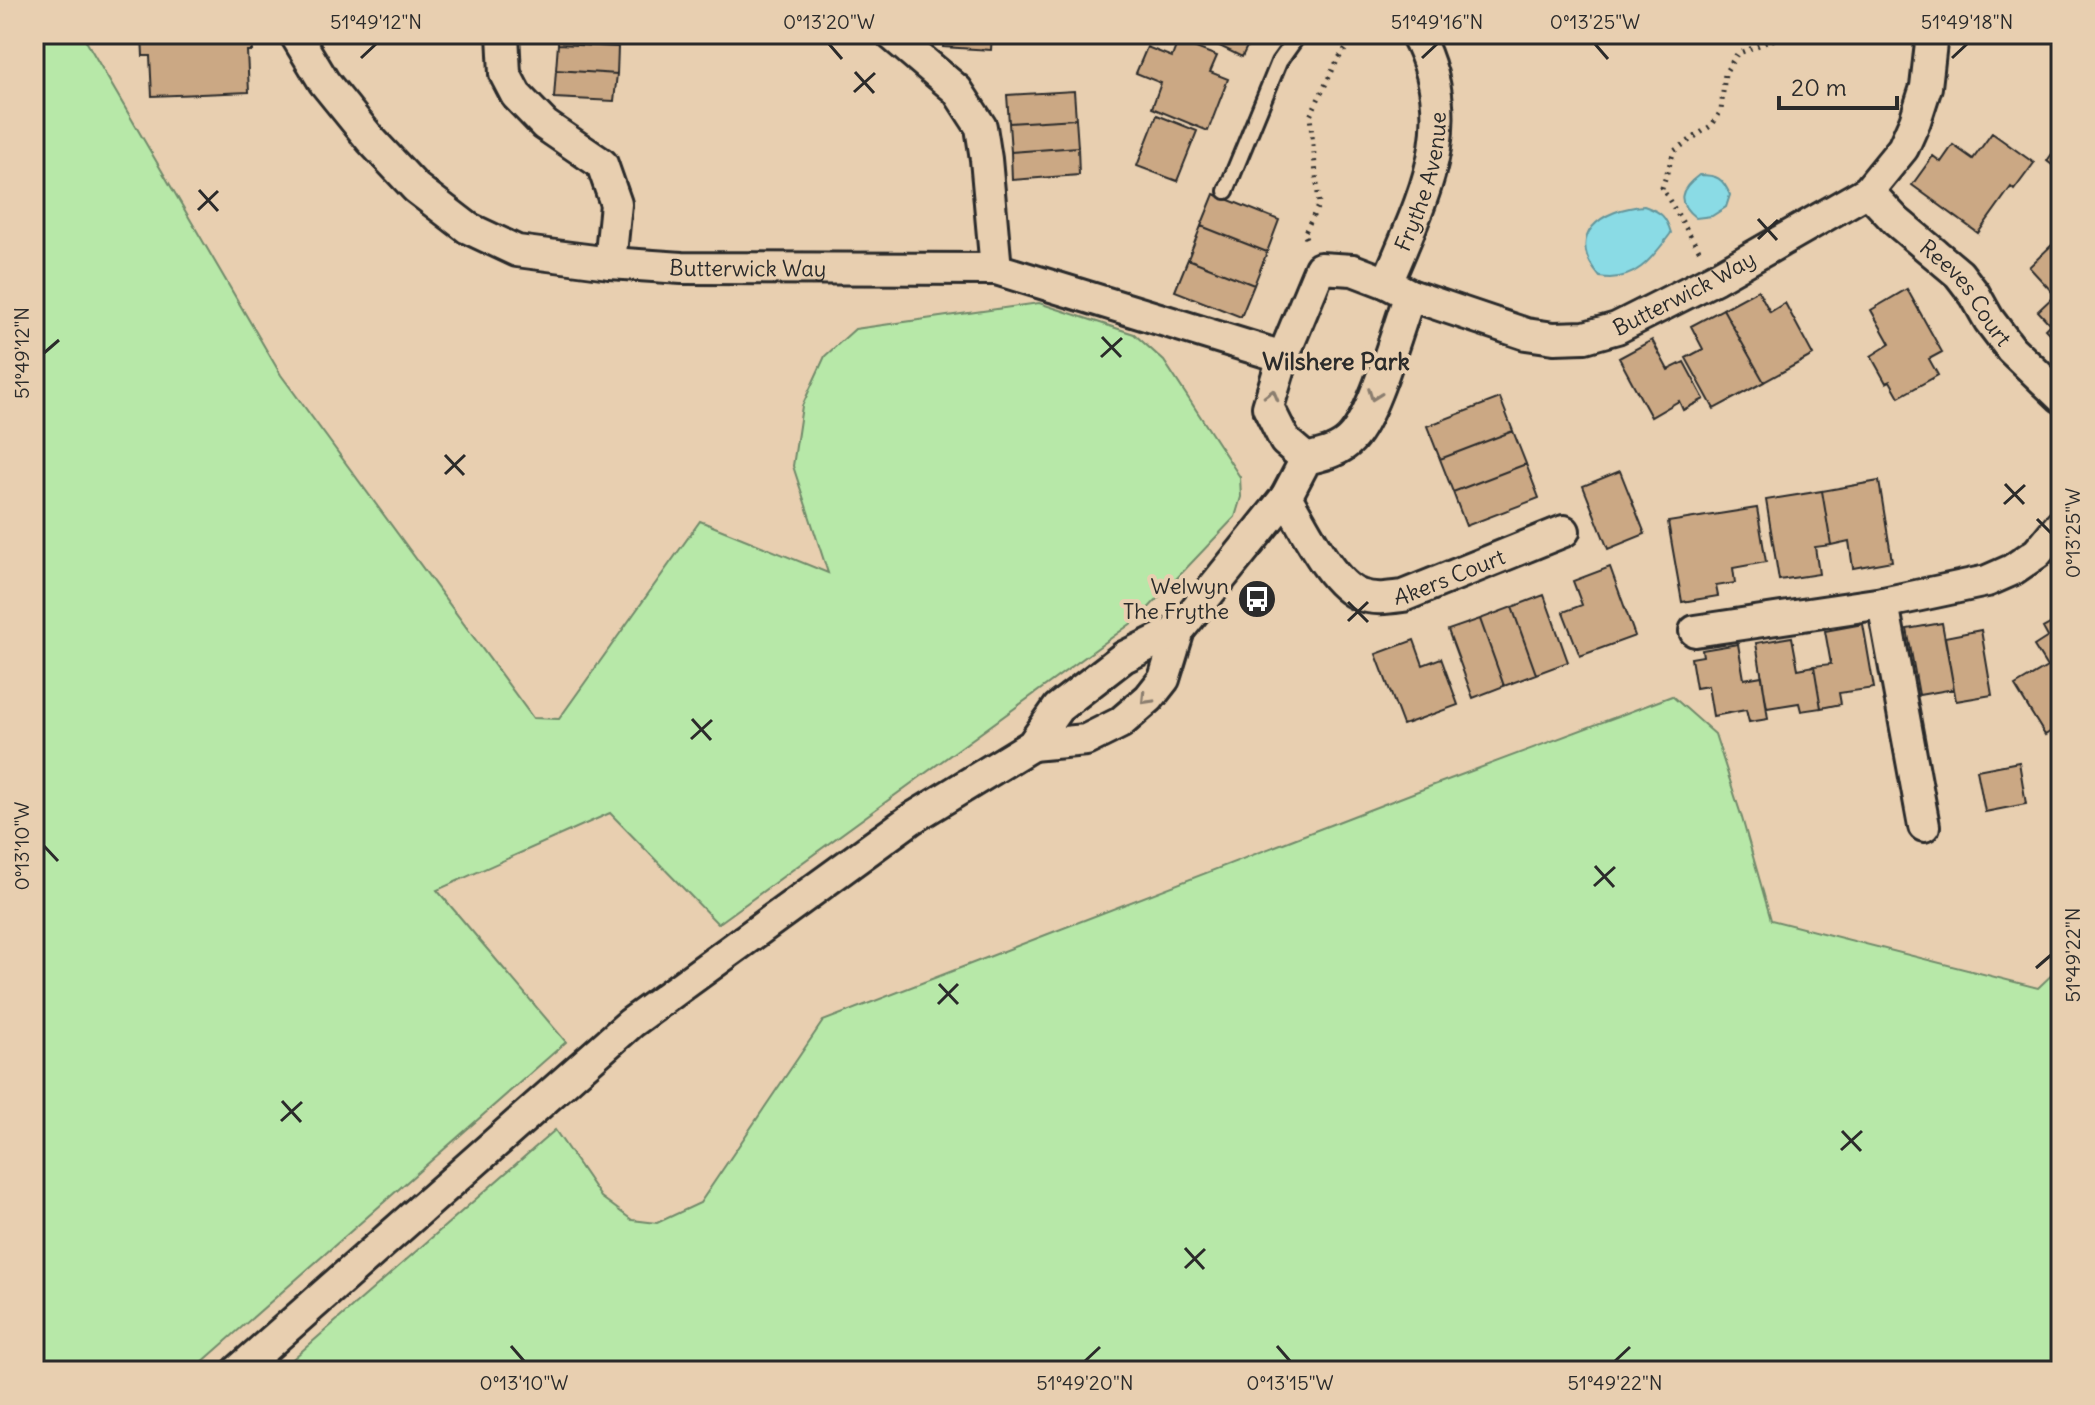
<svg xmlns="http://www.w3.org/2000/svg" width="2095" height="1405" viewBox="0 0 2095 1405" font-family="Delius,sans-serif">
<style>
.green{fill:#b7e8a8;stroke:#718a6a;stroke-width:2}
.water{fill:#8adbe5;stroke:#64959b;stroke-width:2}
.building{fill:#cba884;stroke:#2b2b2b;stroke-width:2}
.lines{fill:none;stroke-linecap:round;stroke-linejoin:round}
.service-casing{stroke:#2b2b2b;stroke-width:20}
.minor-casing{stroke:#2b2b2b;stroke-width:36}
.path{stroke:#2b2b2b;stroke-width:5;stroke-dasharray:2 6;stroke-linecap:butt}
.service{stroke:#e8cfb0;stroke-width:14}
.minor{stroke:#e8cfb0;stroke-width:30}
.oneway{stroke:#8a7d6e}
.ticks{fill:none;stroke:#2b2b2b;stroke-width:3}
.labels{text-anchor:middle;stroke-width:8;stroke-linejoin:round;paint-order:stroke}
.street-label{font-size:22px;fill:#2b2b2b;stroke:#e8cfb0}
.poi-label{font-size:22px;fill:#2b2b2b;stroke:#e8cfb0;text-anchor:end}
.neighbourhood-label{font-size:24px;font-weight:bold;fill:#2b2b2b;stroke:#e8cfb0}
.neatline{fill:none;stroke:#2b2b2b;stroke-width:3}
.ticks-label{font-size:20px;text-anchor:middle;fill:#2b2b2b}
</style>
<rect width="100%" height="100%" fill="#e8cfb0"/>
<filter id="ink" filterUnits="userSpaceOnUse"><feTurbulence type="fractalNoise" baseFrequency=".0125" numOctaves="2"/><feDisplacementMap in="SourceGraphic" scale="16" xChannelSelector="R" yChannelSelector="G"/><feConvolveMatrix kernelMatrix="1 2 1 2 8 2 1 2 1" color-interpolation-filters="sRGB"/></filter>
<g filter="url(#ink)">
<path class="green" d="M34,34H82L281,375L533,718L559,719L700,521L828,573L793,466L802,406L825,356L855,329L1039,303L1134,334L1164,361L1240,477L1241,497L1235,517L1140,617L718,924L610,813L437,890L566,1042L192,1371H34Z
M1672,696L1715,734L1742,818L1771,920L2038,988L2061,966V1371H279L555,1130L601,1197L632,1220L657,1223L700,1203L823,1021L1418,791Z"/>
<path class="water" d="M1699,175C1717,175 1723,178 1730,195L1726,207L1712,216L1696,218C1675,202 1680,189 1699,175Z
M1644,206C1661,212 1666,216 1671,233C1652,259 1634,283 1600,277C1564,235 1601,209 1644,206Z"/>
<path class="building" d="M142,34H251L252,51H247L249,92L152,96L150,56H143Z
M558,34H619L618,47L558,44Z
M944,34H992L991,50L943,47Z
M1195,34H1253L1242,57Z
M1178,41L1217,56L1210,72L1228,79L1208,131L1152,108L1161,83L1136,73L1147,47L1172,57Z
M558,44L618,47L617,74L556,70Z
M556,70L617,74L614,101L554,98Z
M1074,91L1076,119L1009,123L1007,95Z
M1157,115L1197,131L1177,181L1137,166Z
M1076,119L1078,147L1011,152L1009,123Z
M1992,133L2034,163L2014,190L2011,187L1978,233L1912,185L1933,156L1941,162L1953,145L1973,159Z
M2061,141V172L2047,161Z
M1078,147L1079,175L1012,180L1011,152Z
M1214,194L1279,220L1267,252L1201,226Z
M1201,226L1267,252L1254,285L1188,259Z
M2061,236V346L2045,329L2050,324L2038,311L2055,295L2029,267Z
M1188,259L1254,285L1241,317L1175,291Z
M1907,289L1942,352L1929,359L1938,375L1899,397L1890,381L1886,383L1871,356L1890,344L1871,310Z
M1758,290L1770,312L1785,303L1813,355L1764,382L1723,309Z
M1723,309L1764,382L1714,409L1686,358L1703,349L1691,326Z
M1652,340L1668,370L1684,362L1704,399L1683,410L1679,401L1651,417L1619,358Z
M1500,398L1513,431L1440,459L1427,426Z
M1513,431L1526,464L1453,492L1440,459Z
M1526,464L1539,498L1466,526L1453,492Z
M1620,471L1645,534L1608,549L1583,486Z
M1879,481L1892,561L1853,568L1849,541L1831,545L1822,491Z
M1822,491L1831,545L1815,547L1819,574L1779,580L1766,500Z
M1757,508L1766,562L1733,568L1735,583L1716,586L1718,596L1682,602L1668,522Z
M1610,567L1635,636L1580,656L1563,612L1582,605L1573,581Z
M1544,595L1568,662L1536,674L1512,607Z
M1512,607L1536,674L1504,686L1480,619Z
M2061,618V725L2045,735L2015,686L2047,667L2034,646L2048,637L2043,628Z
M1480,619L1504,686L1473,698L1448,630Z
M1942,623L1954,689L1919,695L1907,629Z
M1863,624L1874,688L1839,693L1841,704L1821,708L1814,666L1831,664L1825,631Z
M1981,630L1992,695L1956,701L1945,637Z
M1792,637L1798,669L1814,666L1821,708L1801,711L1799,703L1767,708L1756,643Z
M1414,640L1423,665L1441,658L1458,705L1403,725L1376,654Z
M1738,644L1744,679L1762,676L1768,719L1749,722L1746,710L1713,716L1708,686L1696,688L1691,658L1703,656L1702,650Z
M2019,762L2026,804L1985,812L1977,770Z"/>
<g class="lines">
<defs>
<path id="service" d="M1226,191L1279,62L1299,34"/>
<g id="minor">
<path id="s1" d="M295,34L324,82L371,140L416,188L468,228L517,251L610,263L682,268L996,269L1283,357"/>
<path d="M503,34L505,74L516,95L545,125L602,164L616,204L610,263"/>
<path d="M891,34L957,90L981,127L986,159L996,269"/>
<path id="s2" d="M1868,191L1896,221L1959,274L1975,295L1989,320L2011,349L2061,397"/>
<path id="s3" d="M1387,283C1422,199 1464,123 1416,34"/>
<path id="s4" d="M1306,459L1285,441L1268,407L1283,357L1320,268L1353,270L1387,283L1410,295L1526,334L1554,338L1585,337L1617,328L1716,278L1868,191L1903,148L1915,121L1926,87L1932,34"/>
<path id="s5" d="M1286,497C1303,524 1330,584 1360,595C1375,600 1388,598 1403,596L1564,531"/>
<path d="M1883,603L1924,826"/>
<path d="M1695,631L1883,603L1987,581L2012,570L2037,553L2061,524"/>
<path d="M1032,745L1086,740L1120,723L1149,698L1164,679L1179,630L1286,497L1306,459C1322,455 1339,452 1351,439C1374,415 1397,330 1410,295"/>
<path d="M238,1371L631,1023L911,819L1032,745L1058,708L1124,657L1179,630"/>
</g>
</defs>
<use href="#service" class="service-casing"/>
<use href="#minor" class="minor-casing"/>
<path class="path" d="M1306,238L1304,234L1319,204L1310,116L1338,59L1357,34
M1699,250L1662,188L1674,151L1712,125L1721,111L1725,73L1737,54L1787,34"/>
<use href="#service" class="service"/>
<use href="#minor" class="minor"/>
</g>
<defs><path id="oneway-chevron" d="M-2-3.5L2.5 0L-2 3.5" fill="none" stroke-width="1.6" stroke-linecap="round" stroke-linejoin="round" transform="scale(2)"/></defs>
<g class="oneway">
<use href="#oneway-chevron" transform="translate(1272 395) rotate(-75)"/>
<use href="#oneway-chevron" transform="translate(1374 395) rotate(110)"/>
<use href="#oneway-chevron" transform="translate(1146 699) rotate(134)"/>
</g>
</g>
<path class="ticks" d="M829,44L842,59M1595,44L1608,59M361,58L376,44M1422,58L1437,44M1952,58L1967,44M855,72L874,93M854,92L875,73M199,190L218,211M198,210L218,191M1758,219L1777,240M1758,239L1778,220M1102,337L1121,357M44,353L59,340M1101,357L1122,338M445,455L464,475M445,474L465,455M2005,484L2024,504M2004,504L2025,485M2037,519L2051,533M1348,602L1368,622M1348,621L1368,602M692,719L711,740M691,739L712,720M44,846L58,861M1595,866L1614,887M1594,886L1615,867M2036,968L2051,955M939,984L958,1004M938,1004L958,984M282,1101L301,1122M281,1121L302,1102M1842,1131L1861,1151M1841,1150L1862,1131M1185,1248L1204,1269M1185,1268L1205,1249M511,1346L524,1361M1277,1346L1290,1361M1085,1361L1100,1347M1615,1361L1630,1347"/>
<defs>
<symbol id="bus-disc" viewBox="-11 -11 22 22"><circle r="9.5" fill="#2b2b2b" stroke="#e8cfb0"/><path d="M-5-6H5V4H4V6H2V4H-2V6H-4V4H-5ZM-3.5-4V0h7V-4ZM-3.5 1.2v1.5H-2V1.2ZM2 1.2v1.5H3.5V1.2Z" fill="#fff"/></symbol>
</defs>
<g fill-rule="evenodd">
<use href="#bus-disc" x="1235" y="577" width="44" height="44"/>
</g>
<g class="labels">
<g class="street-label">
<text dy="8" stroke="none"><textPath href="#s3" startOffset="108">Frythe Avenue</textPath></text>
<text dy="8" stroke="none"><textPath href="#s1" startOffset="548">Butterwick Way</textPath></text>
<text dy="8" stroke="none"><textPath href="#s4" startOffset="600">Butterwick Way</textPath></text>
<text dy="8" stroke="none"><textPath href="#s2" startOffset="142">Reeves Court</textPath></text>
<text dy="8" stroke="none"><textPath href="#s5" startOffset="218">Akers Court</textPath></text>
</g>
<g class="poi-label">
<text x="1229" y="594">Welwyn<tspan x="1229" dy="25">The Frythe</tspan></text>
</g>
<g class="neighbourhood-label">
<text x="1336" y="370">Wilshere Park</text>
</g>
</g>
<rect width="2095" height="1405" fill="none" stroke="#e8cfb0" stroke-width="88"/>
<path d="M1779 96v12h118v-12" fill="none" stroke="#2b2b2b" stroke-width="4"/>
<text x="1791" y="96" font-size="24" fill="#2b2b2b" stroke="#e8cfb0" stroke-width="6" paint-order="stroke">20 m</text>
<rect x="44" y="44" width="2007" height="1317" class="neatline"/>
<g class="ticks-label">
<text x="376" y="29">51°49'12"N</text>
<text x="829" y="29">0°13'20"W</text>
<text x="1437" y="29">51°49'16"N</text>
<text x="1595" y="29">0°13'25"W</text>
<text x="1967" y="29">51°49'18"N</text>
<text transform="translate(22 353) rotate(-90)" y="7">51°49'12"N</text>
<text transform="translate(2073 533) rotate(-90)" y="7">0°13'25"W</text>
<text transform="translate(22 846) rotate(-90)" y="7">0°13'10"W</text>
<text transform="translate(2073 955) rotate(-90)" y="7">51°49'22"N</text>
<text x="524" y="1390">0°13'10"W</text>
<text x="1085" y="1390">51°49'20"N</text>
<text x="1290" y="1390">0°13'15"W</text>
<text x="1615" y="1390">51°49'22"N</text>
</g>
</svg>
